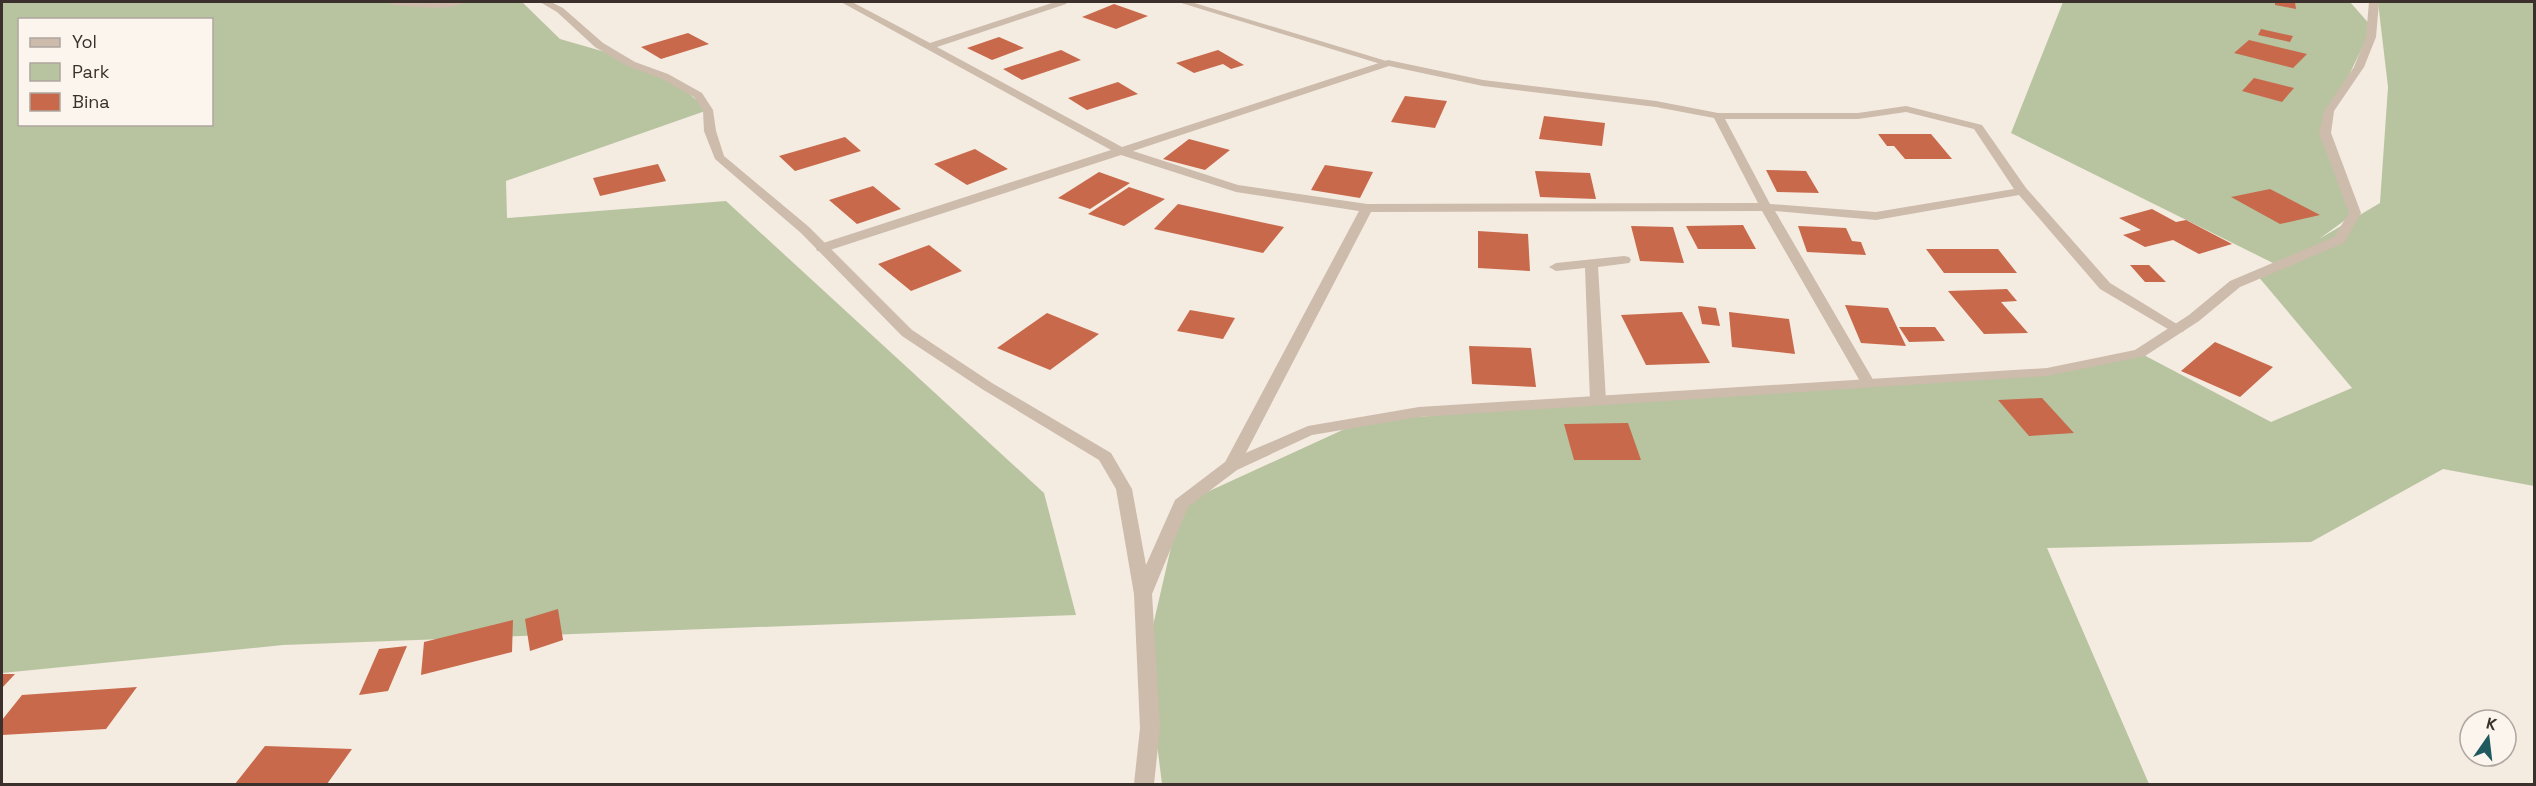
<svg xmlns="http://www.w3.org/2000/svg" width="2536" height="786" viewBox="0 0 2536 786" font-family="'Space Grotesk',sans-serif">
<style>
.green{fill:#b8c4a0;fill-rule:evenodd}
.building{fill:#c8694b}
.lines{fill:none;stroke-linecap:round;stroke-linejoin:round}
.service{fill:#cdbbac;fill-rule:evenodd}
.minor{fill:#cdbbac;fill-rule:evenodd}
.tertiary{fill:#cdbbac;fill-rule:evenodd}
</style>
<rect width="100%" height="100%" fill="#f4ebe1"/>
<path class="green" d="M2,2H522L560,39L619,56L678,84L708,110L506,181L507,218L726,201L1044,493L1076,615L283,645L2,673ZM20,20H212V124H20Z
M2063,2H2350L2372,27L2327,121L2355,213L2319,239L2380,203L2388,87L2378,2H2534V486L2443,469L2311,542L2047,548L2149,784H1162L1146,656L1181,504L1360,422L1626,399L2047,372L2140,353L2271,422L2352,388L2257,275L2275,264L2011,133Z"/>
<path class="building" d="M2275,2H2295L2296,9L2275,5Z
M1114,4L1148,16L1116,29L1082,17Z
M2261,29L2293,36L2290,42L2258,35Z
M688,33L709,44L661,59L641,47Z
M999,37L1024,48L992,60L967,48Z
M2249,40L2307,54L2293,68L2234,53Z
M1061,50L1081,60L1022,80L1003,69Z
M1218,50L1244,65L1231,69L1223,64L1194,73L1176,63Z
M2254,78L2294,88L2282,102L2242,91Z
M1118,82L1138,94L1087,110L1068,98Z
M1405,96L1447,101L1435,128L1391,122Z
M1544,116L1605,123L1602,146L1539,139Z
M1878,134H1931L1952,159H1905L1894,146H1887Z
M845,137L861,151L795,171L779,156Z
M1189,139L1230,150L1205,170L1163,159Z
M975,149L1008,169L967,185L934,164Z
M658,164L666,181L600,196L593,178Z
M1325,165L1373,172L1360,198L1311,190Z
M1766,170L1806,171L1819,193L1777,192Z
M1535,171L1590,173L1596,199L1540,197Z
M1099,172L1130,183L1090,209L1058,198Z
M873,186L901,209L857,224L829,200Z
M1129,187L1165,199L1124,226L1088,214Z
M2270,189L2320,215L2280,224L2231,197Z
M1178,204L1284,227L1263,253L1154,229Z
M2152,209L2176,222L2186,220L2232,244L2199,254L2173,240L2145,247L2123,235L2141,230L2119,218Z
M1743,225L1756,249H1698L1686,226Z
M1631,226L1673,227L1684,263L1640,261Z
M1798,226L1846,228L1852,241L1861,242L1866,255L1807,252Z
M1478,231L1528,234L1530,271L1478,268Z
M929,245L962,271L911,291L878,264Z
M1926,249H1998L2017,273H1944Z
M2130,265H2149L2166,282H2145Z
M2007,289L2017,301L2001,302L2028,333L1984,334L1948,291Z
M1845,305L1888,308L1906,346L1861,343Z
M1698,306L1716,308L1720,326L1702,324Z
M1190,310L1235,318L1223,339L1177,331Z
M1682,312L1710,363L1646,365L1621,315Z
M1729,312L1789,319L1795,354L1732,347Z
M1047,313L1099,334L1050,370L997,348Z
M1899,327H1935L1945,341L1909,342Z
M2215,342L2273,367L2240,397L2181,371Z
M1469,346L1531,348L1536,387L1472,384Z
M2042,398L2074,433L2029,436L1998,400Z
M1628,423L1641,460H1574L1564,424Z
M558,609L563,640L530,651L525,619Z
M513,620L512,652L421,675L424,642Z
M407,646L388,691L359,695L379,649Z
M2,674H15L2,688Z
M137,687L106,729L2,735V720L22,695Z
M265,746L352,749L327,784H235Z"/>
<g class="lines">
<path class="service" d="M1178,2H1191L1393,63L1384,65Z
M1624,256L1629,257L1631,260L1629,263L1598,267L1606,400L1598,405L1590,400L1585,268L1556,271L1549,267L1556,263Z"/>
<path class="minor" d="M387,2H465C451,12 410,6 392,5Z
M841,2H852L930,43L1055,2H1067L1066,4L937,47L1122,147L1388,60L1483,80L1656,101L1718,113H1858L1906,106L1982,125L2026,188L2110,283L2185,329L2183,332H2173L2100,289L2019,195L1876,220L1775,211L1875,383L1868,387L1861,383L1762,211L1371,212L1239,466L1231,471L1223,466L1359,211L1236,192L1121,155L827,251H817L816,248L817,245L1111,150ZM1389,66L1483,86L1656,107L1714,118L1758,203L1367,204L1238,185L1133,151ZM1906,112L1974,129L2014,189L1876,212L1770,204L1725,119H1858Z"/>
<path class="tertiary" d="M540,2H551L563,8L603,43L635,62L668,74L702,93L713,110L716,131L724,156L809,227L912,330L992,383L1111,453L1132,489L1146,565L1175,500L1225,462L1308,426L1419,407L2047,368L2135,350L2189,315L2230,281L2334,237L2349,213L2319,133L2324,111L2354,67L2366,37L2369,2H2379L2376,37L2364,67L2334,111L2331,133L2361,213L2344,243L2240,287L2199,321L2145,356L2047,376L1419,417L1312,435L1237,470L1188,507L1152,594L1160,728L1154,784H1134L1140,728L1134,594L1116,489L1099,460L982,389L902,336L801,233L715,159L704,131L703,110L694,97L660,78L627,66L595,47L557,12Z"/>
</g>
<rect width="2536" height="786" fill="none" stroke="#3b302b" stroke-width="6"/>
<rect x="18" y="18" width="195" height="108" fill="#fbf5ee" stroke="#aea6a0" stroke-width="1.5"/>
<rect x="30" y="38" width="30" height="9" fill="#cdbbac" stroke="#aea6a0" stroke-width="1.5"/>
<text x="72" y="48" font-size="18" fill="#3b302b">Yol</text>
<rect x="30" y="63" width="30" height="18" fill="#b8c4a0" stroke="#aea6a0" stroke-width="1.5"/>
<text x="72" y="78" font-size="18" fill="#3b302b">Park</text>
<rect x="30" y="93" width="30" height="18" fill="#c8694b" stroke="#aea6a0" stroke-width="1.5"/>
<text x="72" y="108" font-size="18" fill="#3b302b">Bina</text>
<g transform="translate(2488 738) rotate(14)"><circle r="28" fill="#fbf5ee" stroke="#aea6a0" stroke-width="1.5"/>
<path d="M0-4.5L10 22L0 15L-10 22Z" fill="#1f5a5e"/>
<text y="-9" font-size="16" font-weight="bold" text-anchor="middle" fill="#3b302b">K</text>
</g>
</svg>
